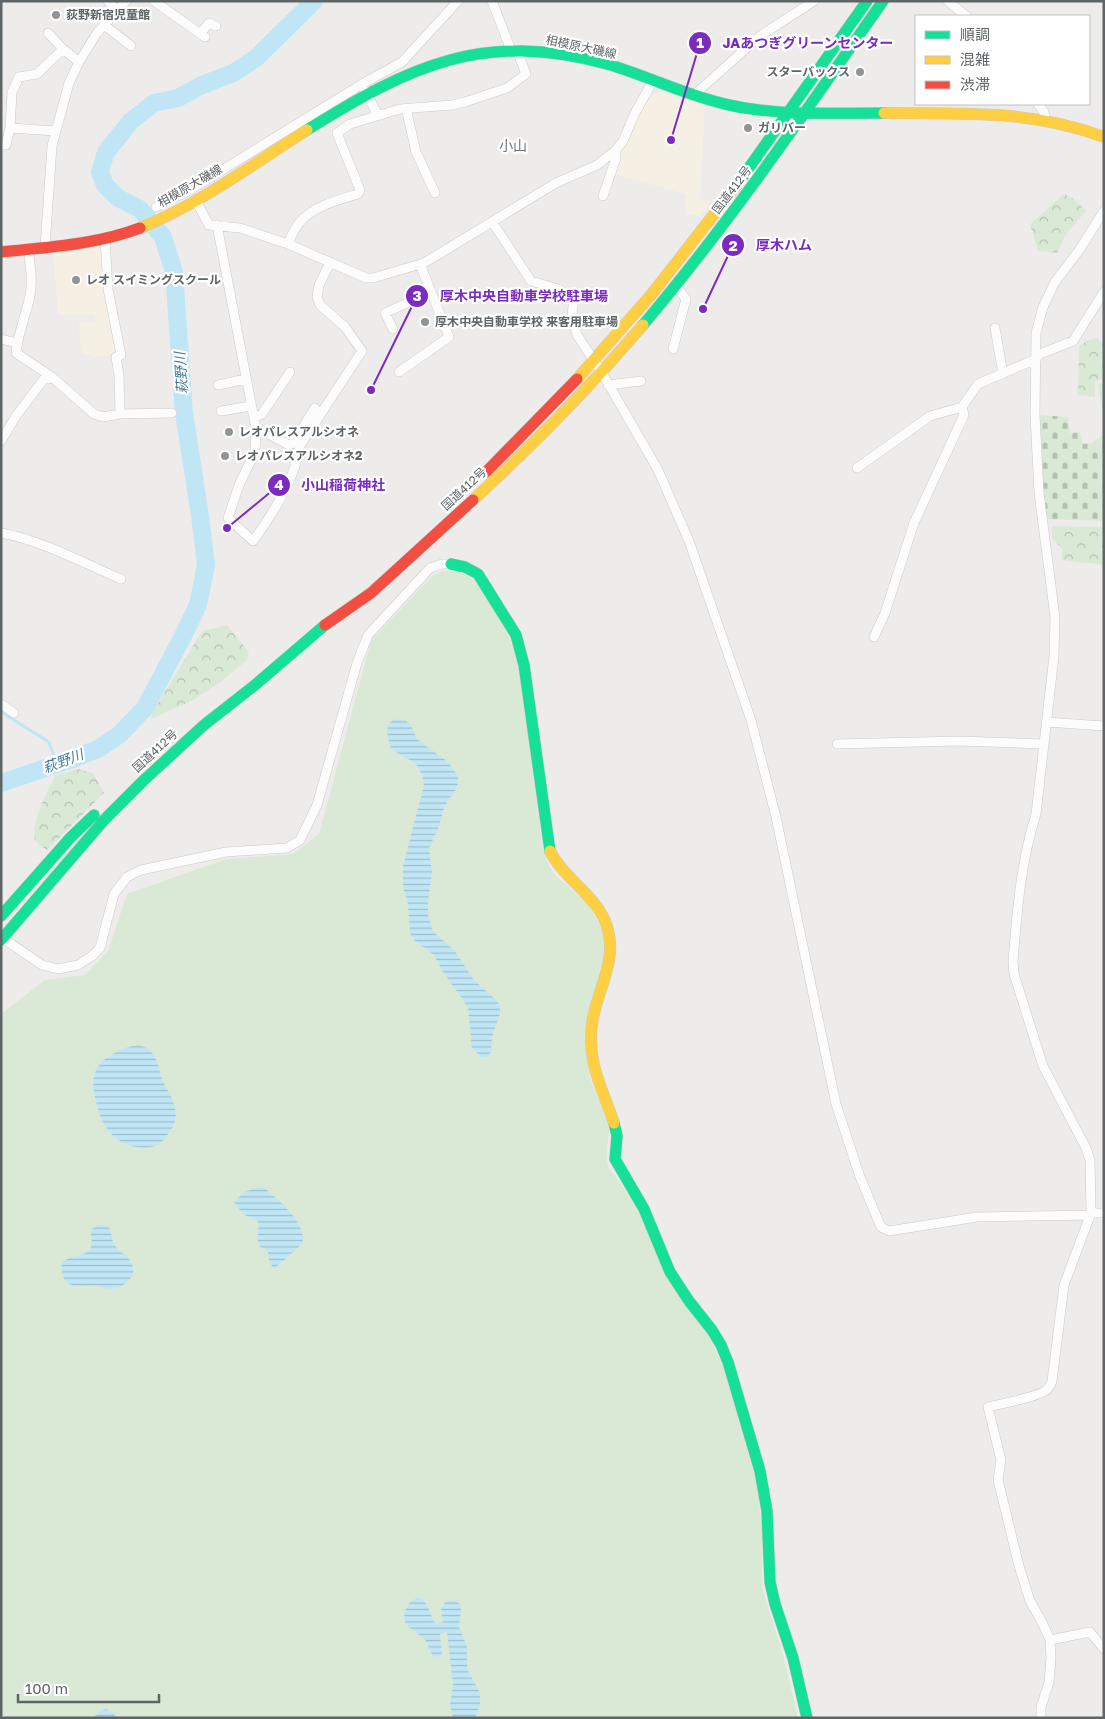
<svg xmlns="http://www.w3.org/2000/svg" width="1105" height="1719" viewBox="0 0 1105 1719" font-family="'Golos Text','Noto Sans JP',sans-serif">
<style>
.commercial{fill:#f6efe4}
.green{fill:#dae9d6}
.forest{fill:url(#forest-crowns)}
.cemetery{fill:url(#cemetery-stones)}
.water{fill:url(#water-rules)}
.lines{fill:none;stroke-linecap:round;stroke-linejoin:round}
.stream{stroke:#c0e6f6;stroke-width:3}
.river{stroke:#c0e6f6;stroke-width:18}
.street-casing{stroke:#cbcaca;stroke-width:10}
.fast-casing{stroke:#cacaca;stroke-width:12}
.slow-casing{stroke:#cacaca;stroke-width:12}
.jam-casing{stroke:#cacaca;stroke-width:12}
.street{stroke:#fcfcfc;stroke-width:9}
.fast{stroke:#16e098;stroke-width:11}
.slow{stroke:#ffcf43;stroke-width:11}
.jam{stroke:#f24e42;stroke-width:11}
.poi-dot{fill:#919495;stroke:#fff;stroke-width:2}
.labels{text-anchor:middle;stroke-width:4.5;stroke-linejoin:round;paint-order:stroke}
.poi-label{font-size:12px;font-weight:bold;fill:#5f6467;stroke:#fff;text-anchor:start}
.street-label{font-size:12px;fill:#5f6467;stroke:#fff}
.neighbourhood-label{font-size:14px;fill:#707679;stroke:#fff}
.water-label{font-size:14px;font-style:italic;fill:#427b9d;stroke:#fff}
.leader{fill:none;stroke:#7b2cbf;stroke-width:2}
.callout-dot{fill:#7b2cbf;stroke:#fff;stroke-width:2}
.mark-label{font-size:15px;text-anchor:middle;font-weight:bold;fill:#fff}
.callout-label{font-size:14px;text-anchor:middle;font-weight:bold;fill:#7b2cbf;stroke:#fff;stroke-width:4.5;stroke-linejoin:round;paint-order:stroke}
</style>
<defs>
<pattern id="forest-crowns" width="20" height="18" patternUnits="userSpaceOnUse" patternTransform="scale(1.25)"><rect width="20" height="18" fill="#dae9d6"/><path d="M2 6a3 3 0 1 1 6 0M12 15a3 3 0 1 1 6 0" fill="none" stroke="#b4c0b1"/></pattern>
<pattern id="cemetery-stones" width="16" height="16" patternUnits="userSpaceOnUse" patternTransform="scale(1.25)"><rect width="16" height="16" fill="#dae9d6"/><path d="M2 7V4a2 2 0 0 1 4 0v3zM10 15v-3a2 2 0 0 1 4 0v3z" fill="#b4c0b1"/></pattern>
<pattern id="water-rules" width="6" height="5" patternUnits="userSpaceOnUse" patternTransform="scale(1.25)"><rect width="6" height="5" fill="#c0e6f6"/><path d="M0 2.5h6" fill="none" stroke="#9fbecb"/></pattern>
</defs>
<rect width="100%" height="100%" fill="#eeecea"/>
<path class="commercial" d="M662,92L705,105L700,198L708,205L700,216L686,214V194L614,174L622,149L628,141L644,102L649,95Z
M101,246L103,247L119,353L95,357L81,353L79,324L81,322H95V315H59L58,312L53,251Z"/>
<path class="green" d="M443,571C458,570 468,574 479,585L506,630L519,663L543,850L548,863L555,875L587,903L601,927L605,941V956L586,1036V1056L591,1081L608,1123L609,1131L607,1148V1161L609,1168L631,1198L642,1219L662,1268L671,1286L708,1334L723,1366L756,1480L763,1534L762,1575L763,1591L783,1654L798,1718H1V1014L45,980L85,975L108,951L127,894L226,859L293,854L319,834L371,641L432,576Z"/>
<path class="forest" d="M1064,194L1074,199L1086,211L1066,234L1057,253L1038,251L1030,224Z
M1097,338L1104,344V378L1095,381V397L1078,395L1079,347L1086,341Z
M1052,526L1104,527V565L1062,560V548L1052,538Z
M227,625L249,652L247,660L219,683L193,700L151,719L152,713L202,631Z
M78,769L93,773L104,793L47,850C43,847 37,844 35,840C29,826 49,789 55,775Z"/>
<path class="cemetery" d="M1104,382V418L1098,384Z
M1039,415L1068,417L1070,433L1080,432L1083,444L1092,443L1104,434V521L1045,519Z"/>
<path class="water" d="M395,719L406,721L411,725L417,739L448,762L458,776V782L456,789L445,805L438,829L429,848L432,873L428,901V914L432,929L436,934L454,950L474,980L498,1002L500,1009V1014L492,1037L491,1052L489,1055L486,1057H481L472,1048L468,1008L463,1000L443,972L434,955L415,941L410,933L408,904L403,887V866L424,785C419,755 408,764 391,748C388,738 383,724 395,719Z
M139,1045C144,1047 149,1048 152,1053C159,1061 159,1072 163,1081C167,1090 174,1099 175,1109C177,1118 174,1127 168,1134C159,1147 151,1149 136,1147C117,1143 104,1130 99,1112C92,1090 87,1069 111,1055C120,1050 129,1046 139,1045Z
M262,1186C276,1198 309,1224 302,1244L274,1269L269,1261L268,1252L264,1248L260,1247C255,1237 260,1232 258,1221L243,1214L234,1202L244,1192Z
M98,1225L108,1226C112,1232 111,1238 114,1244C118,1252 129,1255 132,1264C138,1277 122,1289 111,1289C105,1289 101,1286 96,1286C87,1285 76,1288 69,1284C62,1279 61,1271 62,1263C70,1254 83,1258 90,1249C96,1240 84,1232 98,1225Z
M420,1598C430,1604 429,1615 436,1624L443,1622L441,1610L445,1602L454,1600L459,1603L461,1609L459,1627L467,1647V1669L480,1693V1705L475,1718H453L450,1705L453,1685L447,1632L440,1634L442,1655L439,1657L433,1656C430,1652 429,1646 426,1641C419,1631 396,1627 407,1607C410,1601 414,1598 420,1598Z
M106,1709L114,1713L116,1718H93L100,1711Z"/>
<g class="lines">
<path class="stream" d="M1,712L49,742L57,765"/>
<path class="river" d="M1,783L72,759L98,749L119,735L145,708L183,636L198,605L206,565L200,516L184,413L174,272L163,237L140,209L118,198L105,185L100,172L106,152L131,121L154,103L178,98L202,85L233,73L256,58L314,1"/>
<defs>
<path id="street" d="M108,1L118,11
M154,1L205,37
M492,1L511,50
M948,1L966,16
M104,25L131,46
M48,33L63,49L79,62
M200,34L209,23L216,26
M365,91L378,115
M694,95L760,36L814,1
M1038,104L1044,112L1045,118
M406,108L416,152L435,193
M10,128L56,131
M1,145H6L10,128L12,92L19,77L37,74L63,49
M603,196L616,158V150L623,141L635,113L653,81
M196,201L209,225L240,228L288,244L366,278H373L424,263L556,183L597,165L616,150
M156,207L190,190L362,84L402,62L458,1
M493,223L531,281L558,289L565,293L573,302
M217,225L256,429L255,452L239,485L228,518L253,541C270,518 297,476 299,447L362,351L345,327L320,305L317,297L319,285L330,263
M105,238L108,289L121,355L116,357L119,375L120,414
M288,244C291,237 294,229 299,223C313,206 338,200 358,194L360,190L337,133L350,124L400,109L452,105L465,102L507,88L526,74L517,50
M45,247L52,146L69,83L79,62L97,33L126,1
M28,249C30,264 33,280 30,296C26,315 18,333 16,353L52,377L94,414L103,417L120,414L172,413
M574,296L572,316L577,335L602,373L658,470L689,541L751,720L776,817L836,1104L860,1177L881,1227L889,1231L977,1217L1090,1215
M995,328L1003,374
M393,329L385,313L431,292
M1,339L17,343
M673,349L686,299L676,286
M399,372L449,337L420,264
M218,385L246,379
M608,385L641,381
M221,411L251,406
M254,418L262,414L290,372
M256,429L261,430L289,445L293,443L315,408
M1,441L16,416L44,379H49L52,377
M857,468L930,416L962,407L978,384L1036,359L1040,354L1073,341L1104,292
M1,533C41,540 83,563 121,579
M874,637L885,613L914,523L964,415L962,407
M1,704L14,713
M1046,722L1104,726
M837,744L959,741L1044,744
M1,937L42,965L58,969L78,965L92,956L100,948L114,894L127,877L141,870L226,852L287,848L300,840L317,805L357,663L368,635L430,568L442,564H451
M1091,1213H1104
M1050,1640L1090,1632L1104,1649
M1041,1718V1707L1049,1682L1051,1658L1050,1640L1043,1624L1030,1601L1019,1566L998,1480L1001,1460L988,1407C1003,1403 1034,1398 1045,1391C1049,1388 1051,1385 1052,1381L1064,1285L1091,1213L1090,1160L1086,1148L1043,1066L1014,974L1013,961C1017,911 1021,861 1036,814L1054,656L1055,617L1039,493L1035,415L1036,333L1043,307L1055,282L1080,249L1104,211"/>
<path id="fast" d="M307,130C410,66 483,30 607,64C648,76 687,96 729,105C779,116 833,113 884,113
M736,186L867,1
M643,325C730,222 806,111 883,1
M451,564L465,567L478,574L516,635L524,665L550,851
M1,916L71,837L94,815
M1,940L105,819L143,781L204,725L255,685L325,625
M614,1123L617,1136L615,1159L644,1209L670,1272L689,1301L712,1330L721,1345L728,1362L760,1471L767,1511L770,1582L775,1604L793,1658L807,1718"/>
<path id="slow" d="M884,113C961,114 1030,109 1104,137
M140,228C200,204 253,164 307,130
M577,379L651,295L736,186
M473,500C533,445 590,387 643,325
M550,851C565,881 600,897 608,930C617,963 596,992 592,1024C587,1064 602,1087 614,1123"/>
<path id="jam" d="M1,252C48,247 95,245 140,228
M486,472L577,379
M325,625L371,593L473,500"/>
</defs>
<use href="#street" class="street-casing"/>
<use href="#fast" class="fast-casing"/>
<use href="#slow" class="slow-casing"/>
<use href="#jam" class="jam-casing"/>
<use href="#street" class="street"/>
<use href="#fast" class="fast"/>
<use href="#slow" class="slow"/>
<use href="#jam" class="jam"/>
</g>
<g class="poi-dot">
<circle cx="56" cy="15" r="5"/>
<circle cx="860" cy="72" r="5"/>
<circle cx="748" cy="128" r="5"/>
<circle cx="76" cy="280" r="5"/>
<circle cx="425" cy="322" r="5"/>
<circle cx="229" cy="432" r="5"/>
<circle cx="225" cy="456" r="5"/>
</g>
<g class="labels">
<g class="poi-label">
<text x="66" y="19">荻野新宿児童館</text>
<text x="850" y="76" text-anchor="end">スターバックス</text>
<text x="758" y="132">ガリバー</text>
<text x="86" y="284">レオ スイミングスクール</text>
<text x="435" y="326">厚木中央自動車学校 来客用駐車場</text>
<text x="239" y="436">レオパレスアルシオネ</text>
<text x="235" y="460">レオパレスアルシオネ2</text>
</g>
<g class="street-label">
<text transform="translate(581 47) rotate(12)" y="4">相模原大磯線</text>
<text transform="translate(190 186) rotate(-30)" y="4">相模原大磯線</text>
<text transform="translate(732 190) rotate(-53)" y="4">国道412号</text>
<text transform="translate(464 489) rotate(-43)" y="4">国道412号</text>
<text transform="translate(155 751) rotate(-43)" y="4">国道412号</text>
</g>
<g class="neighbourhood-label">
<text x="513" y="151">小山</text>
</g>
<g class="water-label">
<text transform="translate(181 373) rotate(-94)" y="5">萩野川</text>
<text transform="translate(63 761) rotate(-21)" y="5">萩野川</text>
</g>
</g>
<path class="leader" d="M671 140L700 43M703 309L733 245M371 390L417 296M227 528L279 485"/>
<g class="callout-dot">
<circle cx="671" cy="140" r="5"/>
<circle cx="703" cy="309" r="5"/>
<circle cx="371" cy="390" r="5"/>
<circle cx="227" cy="528" r="5"/>
<circle cx="700" cy="43" r="12"/>
<circle cx="733" cy="245" r="12"/>
<circle cx="417" cy="296" r="12"/>
<circle cx="279" cy="485" r="12"/>
</g>
<g class="mark-label">
<text x="700" y="48">1</text>
<text x="733" y="251">2</text>
<text x="417" y="301">3</text>
<text x="279" y="490">4</text>
</g>
<g class="callout-label">
<text x="808" y="48">JAあつぎグリーンセンター</text>
<text x="784" y="250">厚木ハム</text>
<text x="524" y="301">厚木中央自動車学校駐車場</text>
<text x="343" y="490">小山稲荷神社</text>
</g>
<rect width="1105" height="1719" fill="none" stroke="#5f6467" stroke-width="5"/>
<rect x="915" y="15" width="175" height="90" fill="#ffffff" stroke="#bfc1c2"/>
<rect x="925" y="31" width="25" height="8" fill="#16e098" stroke="#bfc1c2"/>
<text x="960" y="40" font-size="15" fill="#5f6467">順調</text>
<rect x="925" y="56" width="25" height="8" fill="#ffcf43" stroke="#bfc1c2"/>
<text x="960" y="65" font-size="15" fill="#5f6467">混雑</text>
<rect x="925" y="81" width="25" height="8" fill="#f24e42" stroke="#bfc1c2"/>
<text x="960" y="90" font-size="15" fill="#5f6467">渋滞</text>
<path d="M18 1694v8h141v-8" fill="none" stroke="#5f6467" stroke-width="2.5"/>
<text x="25" y="1694" font-size="15" fill="#5f6467" stroke="#ffffff" stroke-width="4" paint-order="stroke">100 m</text>
</svg>
